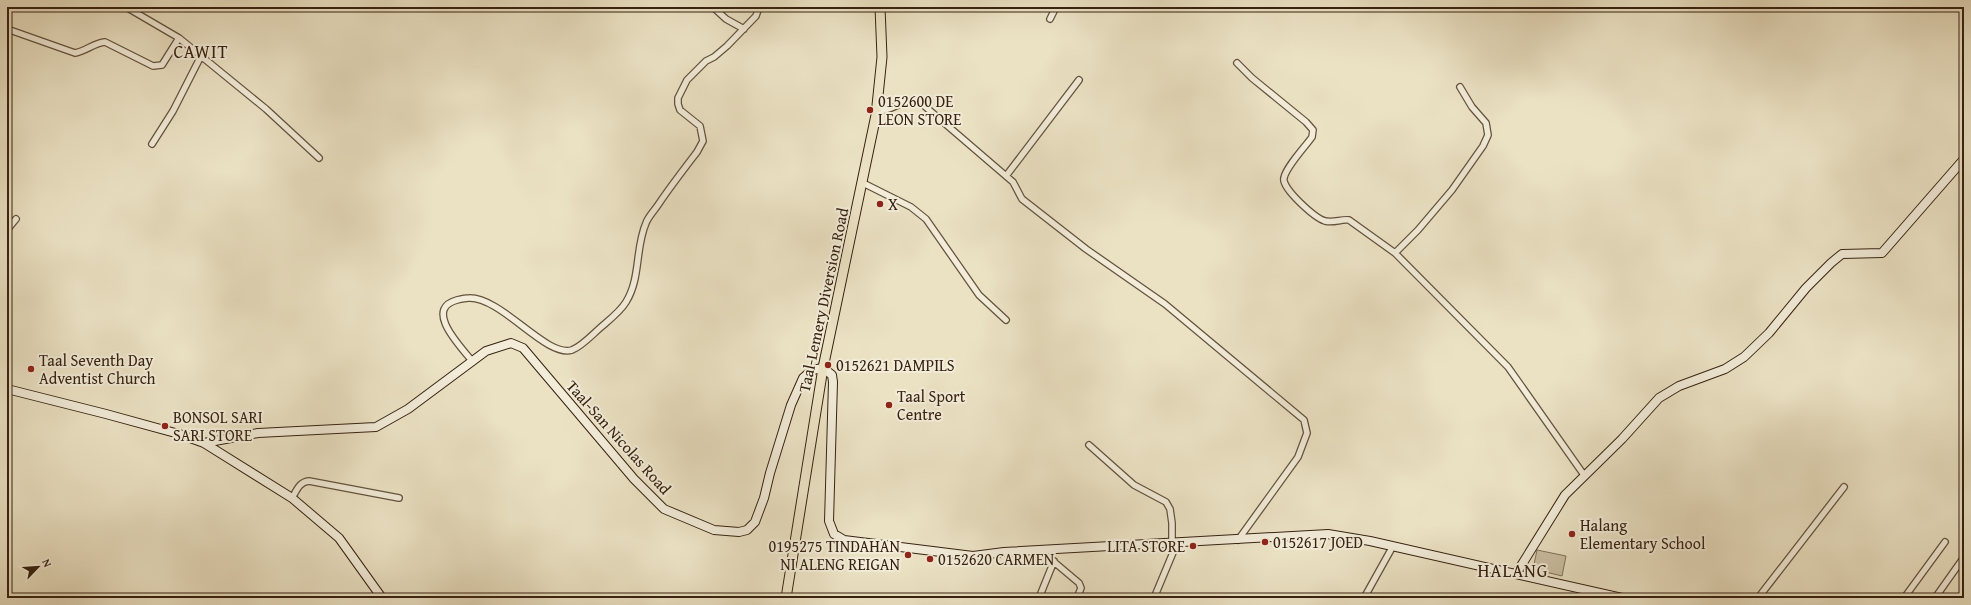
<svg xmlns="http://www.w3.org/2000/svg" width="1971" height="605" viewBox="0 0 1971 605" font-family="'Gentium Book Plus',serif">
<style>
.green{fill:#ccc1a5;stroke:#81725a}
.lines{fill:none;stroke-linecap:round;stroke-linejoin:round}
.street-casing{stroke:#63523d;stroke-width:8}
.secondary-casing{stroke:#362210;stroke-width:10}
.primary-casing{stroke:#362210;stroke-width:11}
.street{stroke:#f2ecd9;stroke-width:5.5}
.secondary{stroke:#f2ecd9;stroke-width:8}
.primary{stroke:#ebe2c4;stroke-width:9}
.poi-dot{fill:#8f2418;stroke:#f2ecd9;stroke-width:1.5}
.labels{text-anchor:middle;stroke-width:4;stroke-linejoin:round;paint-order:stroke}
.poi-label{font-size:16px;fill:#362210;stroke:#f2ecd9;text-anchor:start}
.street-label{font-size:16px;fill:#362210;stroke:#f2ecd9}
.quarter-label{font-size:18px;letter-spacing:1px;fill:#362210;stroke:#f2ecd9}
</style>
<rect width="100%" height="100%" fill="#ebe2c4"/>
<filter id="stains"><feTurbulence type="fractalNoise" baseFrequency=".005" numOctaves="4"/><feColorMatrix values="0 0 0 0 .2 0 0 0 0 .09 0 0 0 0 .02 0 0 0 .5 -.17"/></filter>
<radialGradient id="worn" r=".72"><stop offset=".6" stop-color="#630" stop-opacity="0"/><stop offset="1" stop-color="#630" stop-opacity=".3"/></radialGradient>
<path class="green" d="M1537,550L1566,556L1562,576L1533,569Z"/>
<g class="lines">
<defs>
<path id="street" d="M126,7L179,38L266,109L319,158
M713,7L726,19L744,29
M1050,19L1056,7
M7,29L75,53C86,51 94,43 105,42L153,66L162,65L179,38
M1237,63L1252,78L1306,122L1313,130L1312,137C1305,147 1286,167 1284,178C1281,188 1315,218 1325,221C1334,223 1341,219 1349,220L1395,253
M1460,87L1472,107L1486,123L1488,135L1483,146L1452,190L1418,230L1395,253L1508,367L1584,475
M876,111C895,112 902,96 921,103L1013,182L1022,199L1086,249L1165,304L1304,420L1307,433L1298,457L1238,540
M152,144L173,111L201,56
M1006,176L1079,80
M863,183L911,207L926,219L979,295L1006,320
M7,230L16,219
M472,361C461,347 423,309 457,300C461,299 465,298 469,298C502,297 546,358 572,350C582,346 592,335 600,328C609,320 620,312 626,302C641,278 635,248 646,223C648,217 654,211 658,205C670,187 684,169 697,152L703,141L700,126L680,110L678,104V98L687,80L706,61L714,57L727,46L756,16L759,7
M1089,445L1134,485L1166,502L1170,509L1172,523V544
M292,498C297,490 299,482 309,481L399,498
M1041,551L1079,583L1081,588L1077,598
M1039,598L1054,561
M1154,598L1177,543
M1364,598L1393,546
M1758,598L1844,487
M1904,598L1945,542
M1935,598L1964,557"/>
<path id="secondary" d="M7,389L106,414L179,434L204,443L258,433L376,427L408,409L486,351L511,343L523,348L634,479L664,509L714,530L739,532L747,530L755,522L764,498L770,473L791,405L803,378L812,370L823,368L832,375L833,382L829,521L834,534L844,540L973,556L1004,552L1328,534L1370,541L1622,598
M204,443L292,498L339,538L382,598
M1516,574L1565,495L1622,439L1659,398L1679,386L1725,369L1744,357L1769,333L1806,288L1831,263L1842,254L1882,253L1964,159"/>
<path id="primary" d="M786,598L823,368L876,115L882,57L880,7"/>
</defs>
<use href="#street" class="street-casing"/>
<use href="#secondary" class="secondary-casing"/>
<use href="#primary" class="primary-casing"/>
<use href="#street" class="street"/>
<use href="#secondary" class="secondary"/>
<use href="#primary" class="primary"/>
</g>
<g class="poi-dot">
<circle cx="870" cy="110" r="4"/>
<circle cx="880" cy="204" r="4"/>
<circle cx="828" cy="365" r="4"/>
<circle cx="31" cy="369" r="4"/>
<circle cx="889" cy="405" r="4"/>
<circle cx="165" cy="426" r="4"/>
<circle cx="1572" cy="534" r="4"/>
<circle cx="1265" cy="542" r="4"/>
<circle cx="1193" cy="546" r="4"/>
<circle cx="908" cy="555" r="4"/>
<circle cx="930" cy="559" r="4"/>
</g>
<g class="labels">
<g class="poi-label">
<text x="878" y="107">0152600 DE<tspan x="878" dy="18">LEON STORE</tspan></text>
<text x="888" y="210">X</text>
<text x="39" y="366">Taal Seventh Day<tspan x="39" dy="18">Adventist Church</tspan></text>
<text x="836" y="371">0152621 DAMPILS</text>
<text x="897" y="402">Taal Sport<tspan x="897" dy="18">Centre</tspan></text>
<text x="173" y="423">BONSOL SARI<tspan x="173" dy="18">SARI STORE</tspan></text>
<text x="1580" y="531">Halang<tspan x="1580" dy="18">Elementary School</tspan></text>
<text x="1273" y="548">0152617 JOED</text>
<text x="900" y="552" text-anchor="end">0195275 TINDAHAN<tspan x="900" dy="18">NI ALENG REIGAN</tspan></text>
<text x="1185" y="552" text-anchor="end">LITA STORE</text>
<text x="938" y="565">0152620 CARMEN</text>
</g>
<g class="street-label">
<text transform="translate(823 300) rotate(-78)" y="6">Taal-Lemery Diversion Road</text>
<text transform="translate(619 437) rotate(48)" y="6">Taal-San Nicolas Road</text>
</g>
<g class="quarter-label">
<text x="201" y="58">CAWIT</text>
<text x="1513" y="577">HALANG</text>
</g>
</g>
<rect width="1971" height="605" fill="none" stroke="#ebe2c4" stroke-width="24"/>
<rect x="8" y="8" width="1955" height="589" fill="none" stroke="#362210" stroke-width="2"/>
<rect x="12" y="12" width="1947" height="581" fill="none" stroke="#362210"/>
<g transform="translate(38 567) rotate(65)" stroke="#f2ecd9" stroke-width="3" paint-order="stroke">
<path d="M0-3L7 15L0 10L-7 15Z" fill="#362210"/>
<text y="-6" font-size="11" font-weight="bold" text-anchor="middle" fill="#362210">N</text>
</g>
<rect width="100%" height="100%" filter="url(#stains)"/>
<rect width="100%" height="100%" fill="url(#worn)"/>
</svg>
